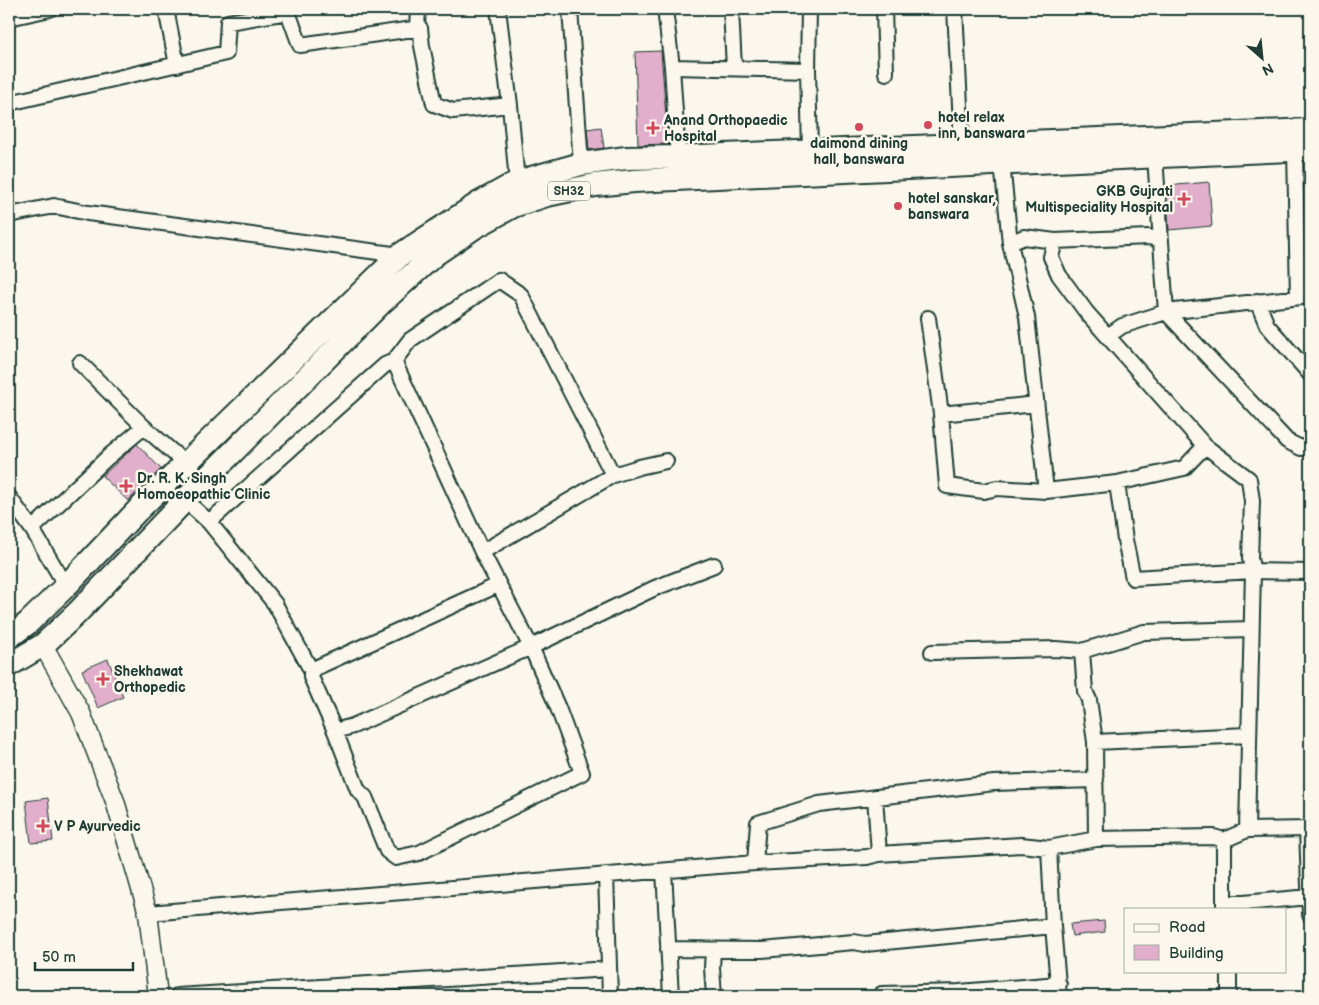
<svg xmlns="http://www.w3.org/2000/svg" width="1319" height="1005" viewBox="0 0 1319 1005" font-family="'Balsamiq Sans',sans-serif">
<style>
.building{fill:#e1aecb;stroke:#1f3d34}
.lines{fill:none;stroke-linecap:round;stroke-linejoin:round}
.minor-casing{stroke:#1f3d34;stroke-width:18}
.tertiary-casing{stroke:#1f3d34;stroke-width:21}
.primary-casing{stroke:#1f3d34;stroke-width:26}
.minor{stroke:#fbf7ec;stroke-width:14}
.tertiary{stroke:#fbf7ec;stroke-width:18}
.primary{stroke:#fbf7ec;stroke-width:22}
.poi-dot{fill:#d1495b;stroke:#fbf7ec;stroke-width:2}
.labels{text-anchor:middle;stroke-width:5;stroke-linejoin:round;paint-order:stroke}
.shield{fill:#fbf7ec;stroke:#61756b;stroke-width:1}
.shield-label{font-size:12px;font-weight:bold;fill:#1f3d34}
.poi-label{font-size:14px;font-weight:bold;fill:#1f3d34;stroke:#fbf7ec;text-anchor:start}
</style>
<rect width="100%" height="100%" fill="#fbf7ec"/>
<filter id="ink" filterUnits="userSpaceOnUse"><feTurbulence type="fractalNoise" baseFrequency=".02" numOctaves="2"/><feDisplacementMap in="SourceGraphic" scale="10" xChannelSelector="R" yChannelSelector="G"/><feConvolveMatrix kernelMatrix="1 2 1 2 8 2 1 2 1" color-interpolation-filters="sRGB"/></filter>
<g filter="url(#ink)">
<path class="building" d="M661,51L668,144L638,145L635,52Z
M601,127L604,148L589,150L587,129Z
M1209,182L1212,226L1169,230L1166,186Z
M137,444L161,469L128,501L102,476Z
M108,659L123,697L98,708L82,670Z
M48,798L53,841L31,843L26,801Z
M1104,921L1105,932L1072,936L1070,924Z"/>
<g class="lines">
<defs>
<path id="minor" d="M166,9L177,65
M498,9L510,105L517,182
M570,9L581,164
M665,9L672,67L678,157
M731,9L734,68
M809,9L808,70L810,151
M884,9L886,73
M955,9L962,144
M9,18L50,9
M417,28L418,9
M672,67L808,70
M9,103L226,53L228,22L288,12L300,45L420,28L422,46L434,104L453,111L510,105
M1295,150L1298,297
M1155,157L1166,312L1287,441L1301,448L1310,446
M1002,163L1010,243L1027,317L1046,491
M9,215L54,206L88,213L400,255
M1055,241L1051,257L1059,275L1087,313L1205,446L1249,479L1252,501L1250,559L1253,571L1247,830
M1010,243L1024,237L1055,241L1149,237L1161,240
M1257,301L1267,325L1310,374
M928,318L941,414L947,486L984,491L997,488L1046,491L1117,483L1184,468L1205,446
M1108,336L1122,326L1166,312L1310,296
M80,363L144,427L185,463
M941,414L1036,404
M1117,483L1125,540L1133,578L1253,571L1310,572
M9,497L32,529L66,586
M185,500L209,522L275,604L311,670V677L335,731L358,790L365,797L387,851L396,858L419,853L582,773L558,708L531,647L482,552L394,361
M209,522L385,365L394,361L410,340L499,280L521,295L613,475
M32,529L108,457L144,427
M482,552L613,475L639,467L666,461
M1082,651L1085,691L1089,700L1095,742L1096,839
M932,652L1056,649L1082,651L1144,632L1251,629
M311,670L498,585
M335,731L353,726L531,647L655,588L714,565
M1095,742L1248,735
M875,797L879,854
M1307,829L1310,915
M1049,848L1053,926L1059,996
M755,863L758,823L819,804L994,783L1096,780
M664,871L671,996
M606,875L610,996
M1224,903H1243L1310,897
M1224,909V840
M148,913L755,863L867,857L879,854L1021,845L1049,848L1096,839L1214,837L1224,840L1247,830L1310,829
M668,949L762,950L854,942L865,944L1053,926
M713,950L712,968L714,996
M1229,971V996
M177,996L609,969
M881,996L882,994L959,992L1059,984"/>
<path id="tertiary" d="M43,645L81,713L115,801L148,913L158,996"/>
<path id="primary" d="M9,637L28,623L66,586L137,511L400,255L481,202L517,182L581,164L626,158L678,157L1310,130
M9,665L43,645L77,613L185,500L382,302L434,255L475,227L513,206L547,195L595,185L634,181L1310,149"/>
</defs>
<use href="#minor" class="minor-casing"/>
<use href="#tertiary" class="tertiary-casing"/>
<use href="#primary" class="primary-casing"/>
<use href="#minor" class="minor"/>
<use href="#tertiary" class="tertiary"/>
<use href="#primary" class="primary"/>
</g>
</g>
<g class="poi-dot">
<circle cx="928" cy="125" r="5"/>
<circle cx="859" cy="127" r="5"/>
<path d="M650.5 120.5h5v5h5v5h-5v5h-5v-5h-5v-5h5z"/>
<path d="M1181.5 191.5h5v5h5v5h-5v5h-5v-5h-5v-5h5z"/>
<circle cx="898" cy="206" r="5"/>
<path d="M123.5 478.5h5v5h5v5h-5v5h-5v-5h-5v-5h5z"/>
<path d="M100.5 671.5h5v5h5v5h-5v5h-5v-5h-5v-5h5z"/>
<path d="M40.5 818.5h5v5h5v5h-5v5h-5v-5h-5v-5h5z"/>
</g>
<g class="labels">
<rect class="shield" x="548" y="181.5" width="42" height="19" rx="4"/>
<g class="shield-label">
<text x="569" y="195">SH32</text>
</g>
<g class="poi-label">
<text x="938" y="122">hotel relax<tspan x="938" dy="16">inn, banswara</tspan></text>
<text x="664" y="125">Anand Orthopaedic<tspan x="664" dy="16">Hospital</tspan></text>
<text x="859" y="148" text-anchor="middle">daimond dining<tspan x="859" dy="16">hall, banswara</tspan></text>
<text x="1173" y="196" text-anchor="end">GKB Gujrati<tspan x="1173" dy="16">Multispeciality Hospital</tspan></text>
<text x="908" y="203">hotel sanskar,<tspan x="908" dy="16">banswara</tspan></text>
<text x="137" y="483">Dr. R. K. Singh<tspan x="137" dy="16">Homoeopathic Clinic</tspan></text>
<text x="114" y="676">Shekhawat<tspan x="114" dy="16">Orthopedic</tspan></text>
<text x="54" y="831">V P Ayurvedic</text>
</g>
</g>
<rect width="1319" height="1005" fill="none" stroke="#fbf7ec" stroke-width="30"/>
<rect x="15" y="15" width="1289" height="975" fill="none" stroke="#1f3d34" stroke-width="2" filter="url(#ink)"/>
<rect x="1124" y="908" width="162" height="65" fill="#fbf7ec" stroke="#a3ada2"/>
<rect x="1134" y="924" width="25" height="8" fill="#fbf7ec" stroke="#a3ada2"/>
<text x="1169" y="932" font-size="15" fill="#1f3d34">Road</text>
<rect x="1134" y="945" width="25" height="15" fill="#e1aecb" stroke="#a3ada2"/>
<text x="1169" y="958" font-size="15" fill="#1f3d34">Building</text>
<g transform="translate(1262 58) rotate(153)" stroke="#fbf7ec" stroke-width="4" paint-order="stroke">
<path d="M0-4L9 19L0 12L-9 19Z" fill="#1f3d34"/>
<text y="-8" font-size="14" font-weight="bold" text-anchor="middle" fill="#1f3d34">N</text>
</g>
<path d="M35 962v8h98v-8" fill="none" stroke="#1f3d34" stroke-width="2.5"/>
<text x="42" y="962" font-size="15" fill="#1f3d34" stroke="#fbf7ec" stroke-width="4" paint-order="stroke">50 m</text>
</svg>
